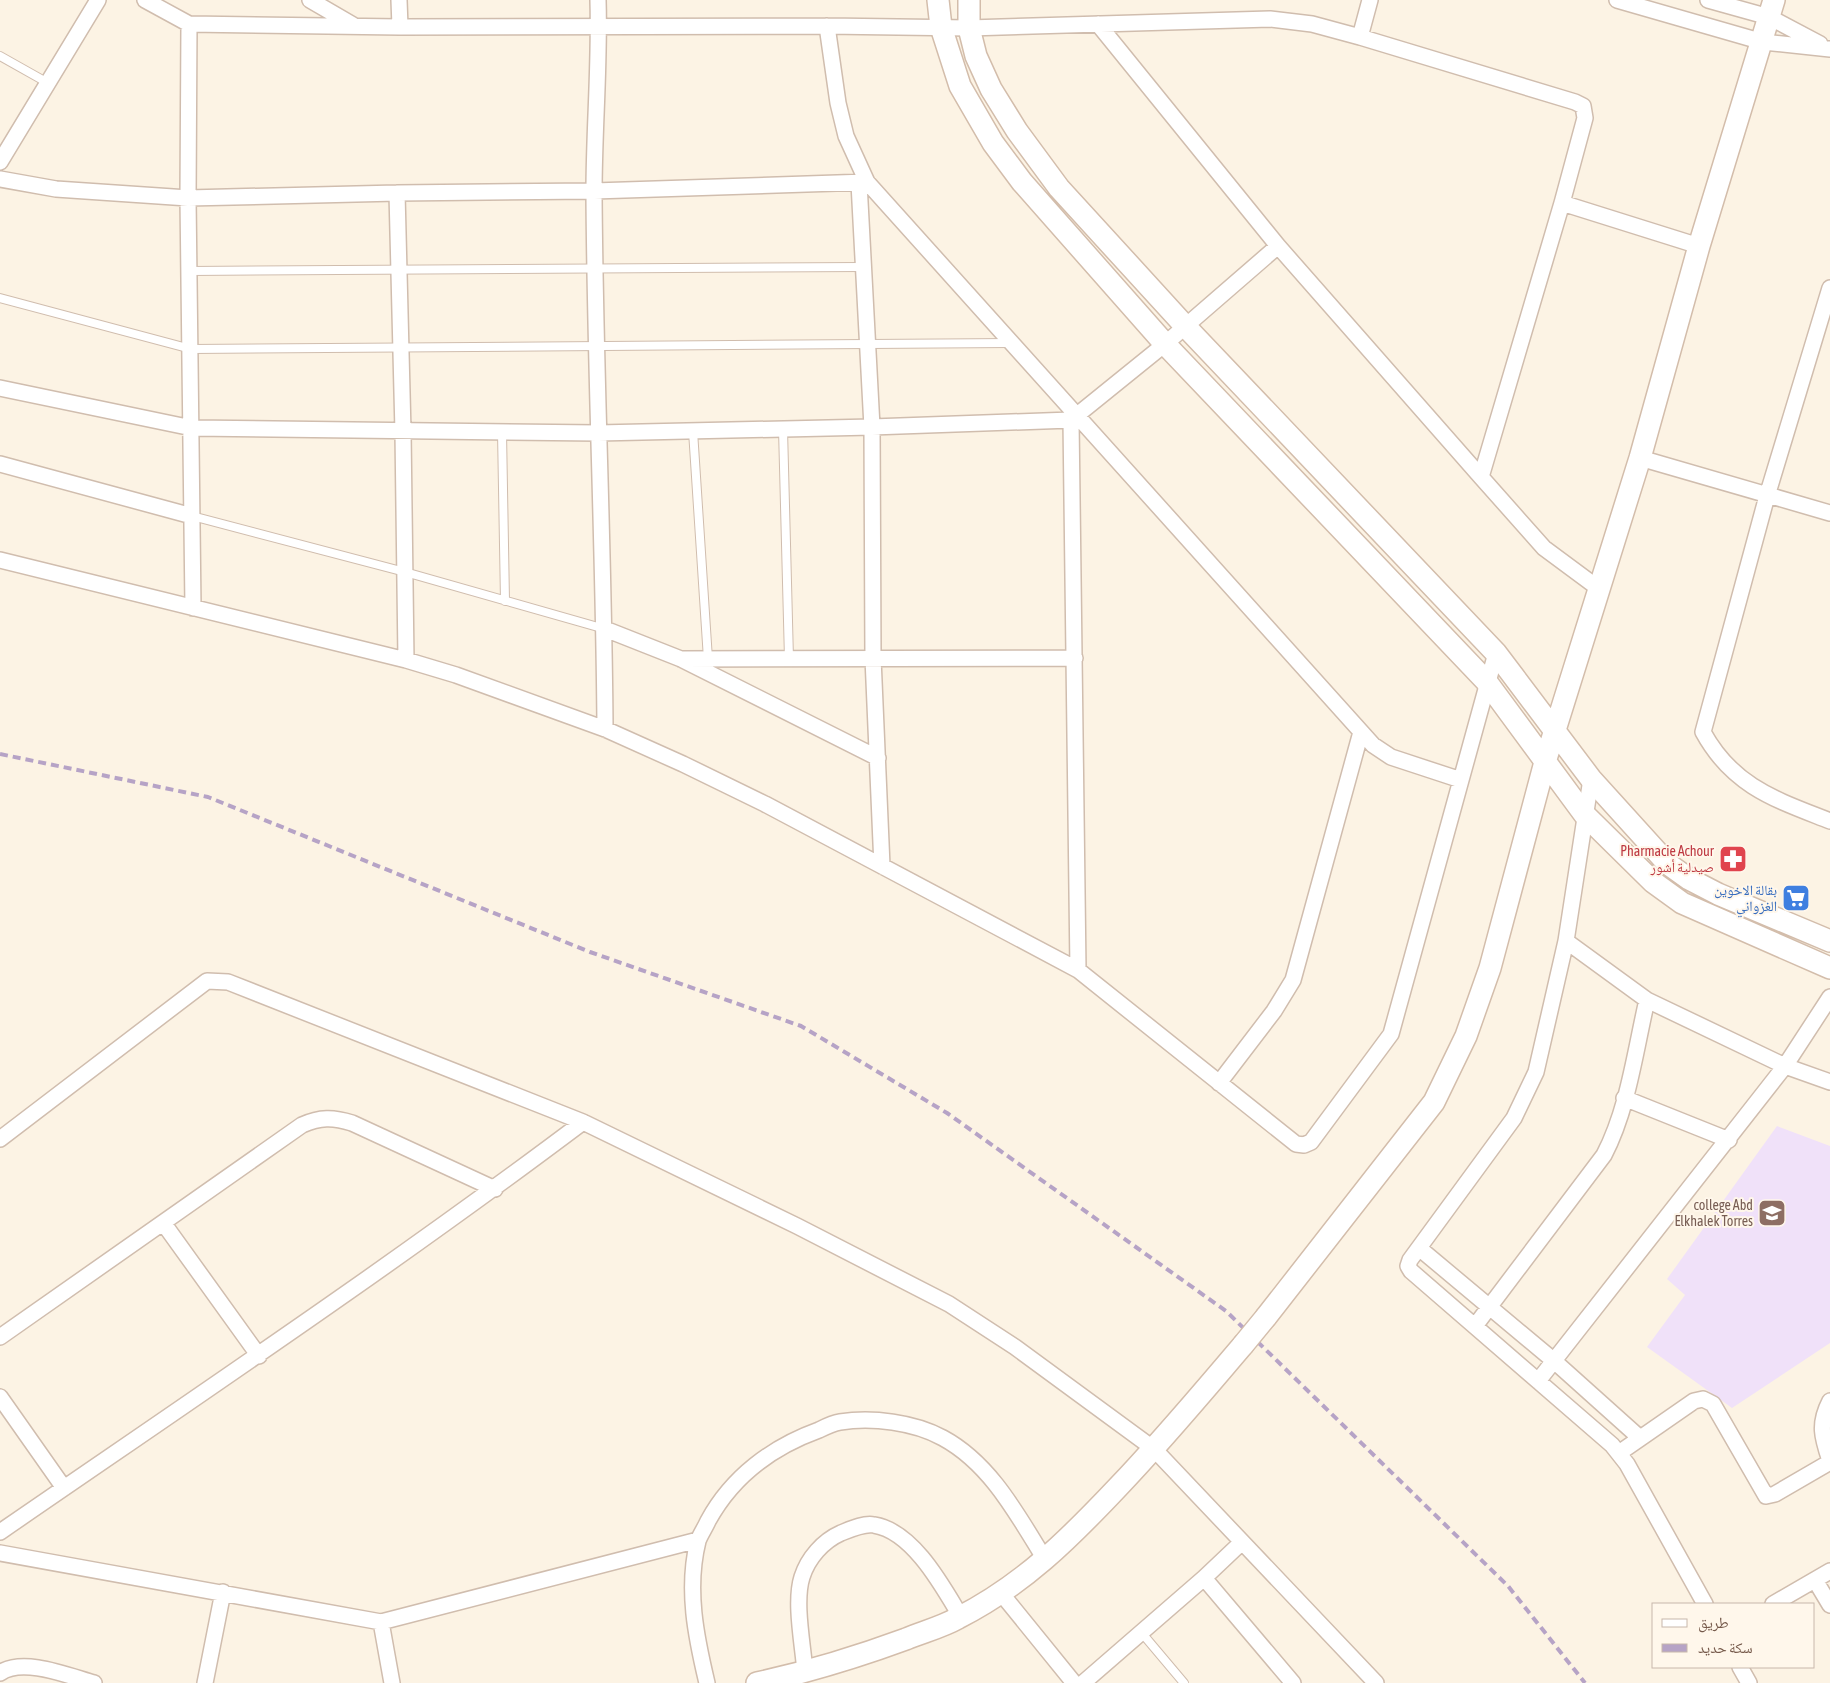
<svg xmlns="http://www.w3.org/2000/svg" width="1830" height="1683" viewBox="0 0 1830 1683" font-family="'Asap Condensed','Noto Naskh Arabic',sans-serif">
<style>
.education{fill:#f0e1f9}
.lines{fill:none;stroke-linecap:round;stroke-linejoin:round}
.lane-casing{stroke:#d0bdae;stroke-width:10}
.street-casing{stroke:#d0bdae;stroke-width:18}
.secondary-casing{stroke:#d3bdab;stroke-width:24}
.lane{stroke:#fff;stroke-width:8}
.street{stroke:#fff;stroke-width:15}
.secondary{stroke:#fff;stroke-width:21}
.rail{stroke:#b6a3c6;stroke-width:4;stroke-dasharray:8 5;stroke-linecap:butt}
.secondary-bridge-casing{stroke:#d3bdab;stroke-width:24;stroke-linecap:butt}
.secondary-bridge{stroke:#fff;stroke-width:21}
.labels{text-anchor:middle;stroke-width:4;stroke-linejoin:round;paint-order:stroke}
.health-label{font-size:14px;fill:#be3a42;stroke:#fff7eb;text-anchor:end}
.shop-label{font-size:14px;fill:#366cbe;stroke:#fff7eb;text-anchor:end}
.education-label{font-size:14px;fill:#785e54;stroke:#fff7eb;text-anchor:end}
</style>
<rect width="100%" height="100%" fill="#fcf3e4"/>
<path class="education" d="M1777,1126L1830,1146V1343L1732,1408L1647,1347L1685,1295L1667,1279Z"/>
<g class="lines">
<defs>
<path id="lane" d="M0,56L48,83
M189,271L863,267
M0,298L191,349L1011,343
M783,429L789,659
M693,431L708,659
M502,432L505,601
M192,516L405,572L605,629
M1141,1632L1184,1683"/>
<path id="street" d="M145,0L189,24L400,27L827,26L969,28L1270,19L1312,24L1360,37L1575,102L1583,106L1585,118L1562,203L1481,477
M310,0L353,25
M399,0L400,27
M598,0C600,64 594,128 594,193C595,371 604,550 605,729
M1617,0L1763,42L1830,49
M1708,0L1769,17L1820,44
M189,24L188,198L193,608
M1098,24L1278,246L1481,477L1544,548L1598,588
M827,26L838,103L846,136L867,182
M1360,37L1370,0
M0,162L98,0
M0,179L56,189L188,198L397,193L594,191L867,182L1373,745L1391,757L1461,780
M859,183L872,427L873,658L882,866
M397,193L403,432L406,660
M1562,203L1699,246
M1830,288L1767,496L1703,732C1733,787 1777,800 1830,821
M0,388L192,428L598,433L872,427L1071,420
M1640,458L1830,513
M0,464L192,516
M0,560L406,660L456,675L605,729L683,764L765,804L1078,970L1296,1144L1304,1145L1311,1142L1391,1034L1496,653
M605,629L681,659L878,758
M681,659L1075,658
M1591,779L1566,941L1536,1072L1514,1118L1410,1260L1408,1266L1411,1271L1612,1445L1627,1464L1705,1604
M1566,941L1647,1000L1785,1066L1830,1082
M1078,970L1071,420L1165,344L1278,246
M1219,1083L1274,1011L1293,980L1361,732
M1624,1098L1729,1140
M0,1139L207,981L228,982L583,1122L797,1226L949,1304L1015,1347L1154,1449L1376,1683
M164,1224L259,1356
M1419,1248L1553,1360L1640,1438
M1475,1326L1604,1155C1628,1109 1635,1052 1647,1000
M0,1337L302,1125C320,1117 333,1117 352,1123L495,1189
M1538,1381L1785,1066L1830,997
M0,1397L64,1488
M1830,1401C1818,1424 1822,1437 1830,1461
M1619,1453L1694,1401L1703,1399L1713,1404L1766,1496L1775,1494L1830,1462
M0,1532C196,1397 393,1265 583,1122
M0,1553L381,1622L698,1540
M1204,1578L1242,1542
M1815,1580L1830,1605
M1001,1593L1074,1683
M1773,1604L1830,1571
M381,1622L392,1683
M1740,1667L1749,1683
M805,1672C803,1645 794,1602 802,1577C808,1558 823,1541 841,1533C851,1529 864,1523 874,1525C913,1531 943,1587 961,1617
M0,1673C23,1657 69,1676 94,1683
M205,1683L223,1592
M707,1683C696,1637 686,1589 698,1541C700,1535 705,1528 708,1521C732,1477 772,1447 819,1430C825,1427 833,1423 840,1422C872,1417 914,1422 943,1438C991,1464 1018,1516 1046,1561
M1083,1683L1204,1578L1293,1683"/>
<path id="secondary" d="M938,0L941,27L960,86L993,143L1022,182L1165,344L1486,681L1584,814L1653,882L1682,903L1830,968
M969,0V28L976,56L991,89L1017,131L1059,188L1186,327L1496,653L1591,779L1668,864L1689,879L1718,894L1830,941
M1266,1317L1434,1102L1466,1036L1490,968L1545,762L1640,458L1699,246L1774,0
M757,1683C808,1672 857,1657 906,1639C923,1632 942,1627 958,1618C1023,1585 1069,1539 1118,1487C1162,1441 1202,1393 1243,1345"/>
</defs>
<use href="#lane" class="lane-casing"/>
<use href="#street" class="street-casing"/>
<use href="#secondary" class="secondary-casing"/>
<use href="#lane" class="lane"/>
<use href="#street" class="street"/>
<use href="#secondary" class="secondary"/>
<path class="rail" d="M0,754L208,797L590,952L801,1026L947,1113L1226,1311L1508,1586L1585,1683"/>
<defs>
<path id="secondary-bridge" d="M1243,1345L1266,1317"/>
</defs>
<use href="#secondary-bridge" class="secondary-bridge-casing"/>
<use href="#secondary-bridge" class="secondary-bridge"/>
</g>
<defs>
<symbol id="pharmacy-square" viewBox="-11 -11 22 22"><rect x="-9" y="-9" width="18" height="18" rx="4" fill="#e0444e" stroke="#fff7eb"/><path d="M-2-6h4v4h4v4h-4v4h-4v-4h-4v-4h4Z" fill="#fff"/></symbol>
<symbol id="supermarket-square" viewBox="-11 -11 22 22"><rect x="-9" y="-9" width="18" height="18" rx="4" fill="#3f7fe0" stroke="#fff7eb"/><path d="M-6-5.5h2.5l.6 2H6L4.5 2H-2.5L-4.4-4H-6ZM-1.5 3.2a1.3 1.3 0 1 0 .1 0ZM3 3.2a1.3 1.3 0 1 0 .1 0Z" fill="#fff"/></symbol>
<symbol id="school-square" viewBox="-11 -11 22 22"><rect x="-9" y="-9" width="18" height="18" rx="4" fill="#8d6e63" stroke="#fff7eb"/><path d="M0-5L7-2L0 1L-7-2ZM-4 1L0 2.5L4 1V4Q0 6-4 4Z" fill="#fff"/></symbol>
</defs>
<g fill-rule="evenodd">
<use href="#pharmacy-square" x="1717" y="843" width="32" height="32"/>
<use href="#supermarket-square" x="1780" y="882" width="32" height="32"/>
<use href="#school-square" x="1756" y="1197" width="32" height="32"/>
</g>
<g class="labels">
<g class="health-label">
<text x="1714" y="856">Pharmacie Achour<tspan x="1714" dy="16">صيدلية أشور</tspan></text>
</g>
<g class="shop-label">
<text x="1777" y="895">بقالة الاخوين<tspan x="1777" dy="16">الغزواني</tspan></text>
</g>
<g class="education-label">
<text x="1753" y="1210">college Abd<tspan x="1753" dy="16">Elkhalek Torres</tspan></text>
</g>
</g>
<rect x="1652" y="1603" width="162" height="65" fill="#fff7eb" stroke="#c8b8ab"/>
<rect x="1662" y="1619" width="25" height="8" fill="#ffffff" stroke="#c8b8ab"/>
<text x="1698" y="1628" font-size="15" fill="#75594a">طريق</text>
<rect x="1662" y="1644" width="25" height="8" fill="#b6a3c6" stroke="#c8b8ab"/>
<text x="1698" y="1653" font-size="15" fill="#75594a">سكة حديد</text>
</svg>
